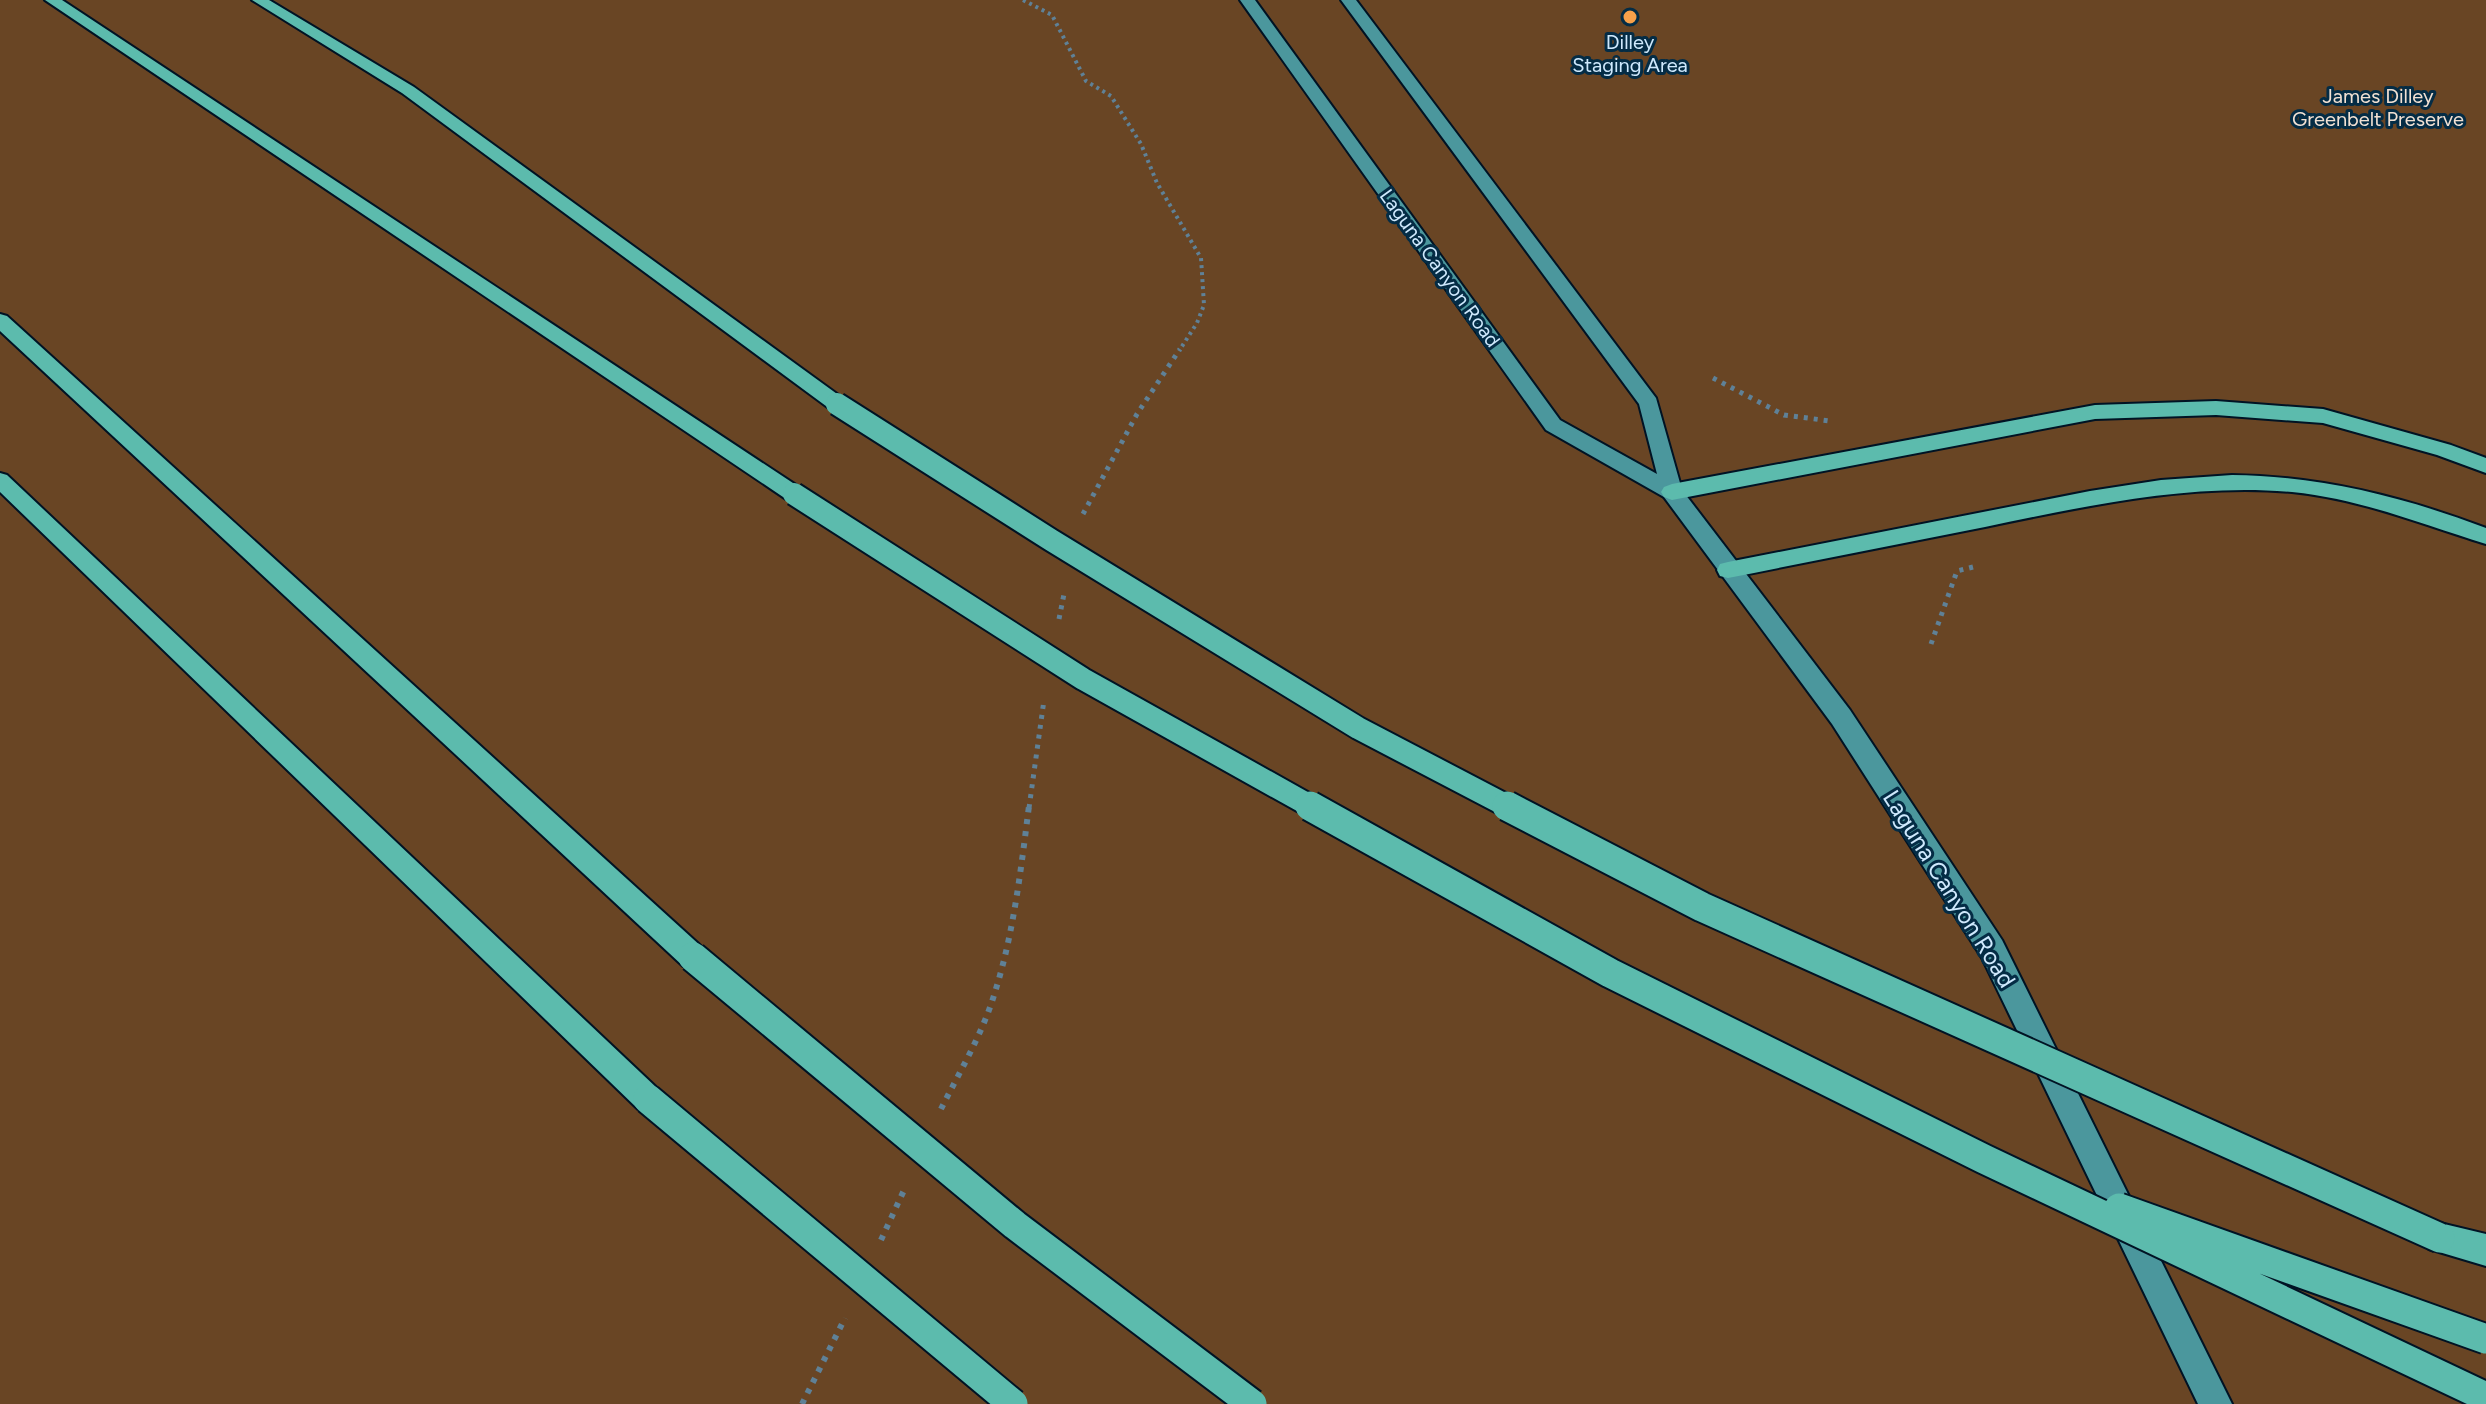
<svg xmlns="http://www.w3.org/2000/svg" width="2486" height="1404" viewBox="0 0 2486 1404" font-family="Figtree,sans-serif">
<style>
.green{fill:#694524}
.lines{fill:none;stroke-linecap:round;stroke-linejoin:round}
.major-casing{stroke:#001324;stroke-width:4}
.highway-casing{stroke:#001324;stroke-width:4}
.path-far2{stroke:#5f8197;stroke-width:4;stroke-dasharray:3 4;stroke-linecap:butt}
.path-far1{stroke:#5f8197;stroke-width:5;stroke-dasharray:4 6;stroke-linecap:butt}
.path{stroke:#5f8197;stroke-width:6;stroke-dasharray:5 7;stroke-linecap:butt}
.major{fill:#4b979d;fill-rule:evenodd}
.highway{fill:#5cbbad;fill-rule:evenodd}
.highway-bridge-far1-casing{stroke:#001324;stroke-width:26;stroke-linecap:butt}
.highway-bridge-casing{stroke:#001324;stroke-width:33;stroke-linecap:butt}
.highway-bridge-far1{stroke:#5cbbad;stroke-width:22}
.highway-bridge{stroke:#5cbbad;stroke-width:29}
.poi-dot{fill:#f8a14a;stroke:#042c45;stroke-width:3}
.labels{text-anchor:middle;stroke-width:6;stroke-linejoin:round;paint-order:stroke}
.far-poi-label{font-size:20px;fill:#cfe9fd;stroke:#042c45}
.far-park-label{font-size:20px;fill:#f2e1d3;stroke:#042c45}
.far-street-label{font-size:20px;fill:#cfe9fd;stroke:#042c45}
.street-label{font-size:24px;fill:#cfe9fd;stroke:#042c45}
</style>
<rect width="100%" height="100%" fill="#042c45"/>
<path class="green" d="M0,0H2486V1404H0Z"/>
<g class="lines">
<defs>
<path id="major" d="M1240,0H1255L1560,420L1657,474L1639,404L1341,0H1356L1656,398L1682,490L1850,710L2002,940L2232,1404H2198L1982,958L1832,724L1664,497L1546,430Z"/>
<path id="highway" d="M45,0H62L802,489L805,494L802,499H786Z
M252,0H269L414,87L844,399L847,404L844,409H830L402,93Z
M0,314L7,316L703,948L707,957L703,966L693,969L683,966L0,331Z
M2216,401L2323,409L2451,445L2486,458V473L2437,455L2323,423L2216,415L2095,419L1672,500L1664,497L1661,492L1664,487L1672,484L2095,405Z
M0,473L7,475L658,1089L663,1099L658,1109L648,1113L638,1109L0,492Z
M2232,475C2321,476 2404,497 2486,528V544C2421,524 2361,499 2292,492C2189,483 2086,506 1985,527C1899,544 1814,561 1728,578L1720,576L1717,570L1720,564L1728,562L2090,491L2161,480Z
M2440,1223L2486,1234V1266L2429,1249L2425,1238L2429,1227Z"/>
</defs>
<use href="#major" class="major-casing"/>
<use href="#highway" class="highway-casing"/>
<path class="path-far2" d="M1023,0L1052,15L1086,81L1111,96L1141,144L1157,183L1201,258L1204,305L1197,323L1179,351"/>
<path class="path-far1" d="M1713,378L1784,415L1830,421
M1083,514L1137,414L1180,349
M1059,619L1064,594
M1931,644L1957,571L1977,566
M1029,808L1044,700"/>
<path class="path" d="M941,1109C960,1071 983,1033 995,992C1014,932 1021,868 1029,806
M881,1240L905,1188
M802,1404L845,1318"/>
<use href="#major" class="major"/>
<use href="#highway" class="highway"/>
<defs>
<path id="highway-bridge-far1" d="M837,404L1051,540L1358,728L1511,808
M794,494L1083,679L1314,808"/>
<path id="highway-bridge" d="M1310,806L1610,973L1984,1159L2486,1397
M1507,806L1702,907L2440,1238
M693,957L1015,1225L1252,1404
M648,1099L1013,1404
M2119,1208L2486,1339"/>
</defs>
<use href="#highway-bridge-far1" class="highway-bridge-far1-casing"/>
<use href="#highway-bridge" class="highway-bridge-casing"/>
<use href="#highway-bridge-far1" class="highway-bridge-far1"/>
<use href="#highway-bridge" class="highway-bridge"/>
</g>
<circle class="poi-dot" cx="1630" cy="17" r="8"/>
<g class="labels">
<g class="far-poi-label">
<text x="1630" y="49">Dilley<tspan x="1630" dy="23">Staging Area</tspan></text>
</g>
<g class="far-park-label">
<text x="2378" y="103">James Dilley<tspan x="2378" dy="23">Greenbelt Preserve</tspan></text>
</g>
<g class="far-street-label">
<text transform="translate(1440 268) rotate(54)" y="7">Laguna Canyon Road</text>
</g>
<g class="street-label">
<text transform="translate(1949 889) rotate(58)" y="8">Laguna Canyon Road</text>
</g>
</g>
</svg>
